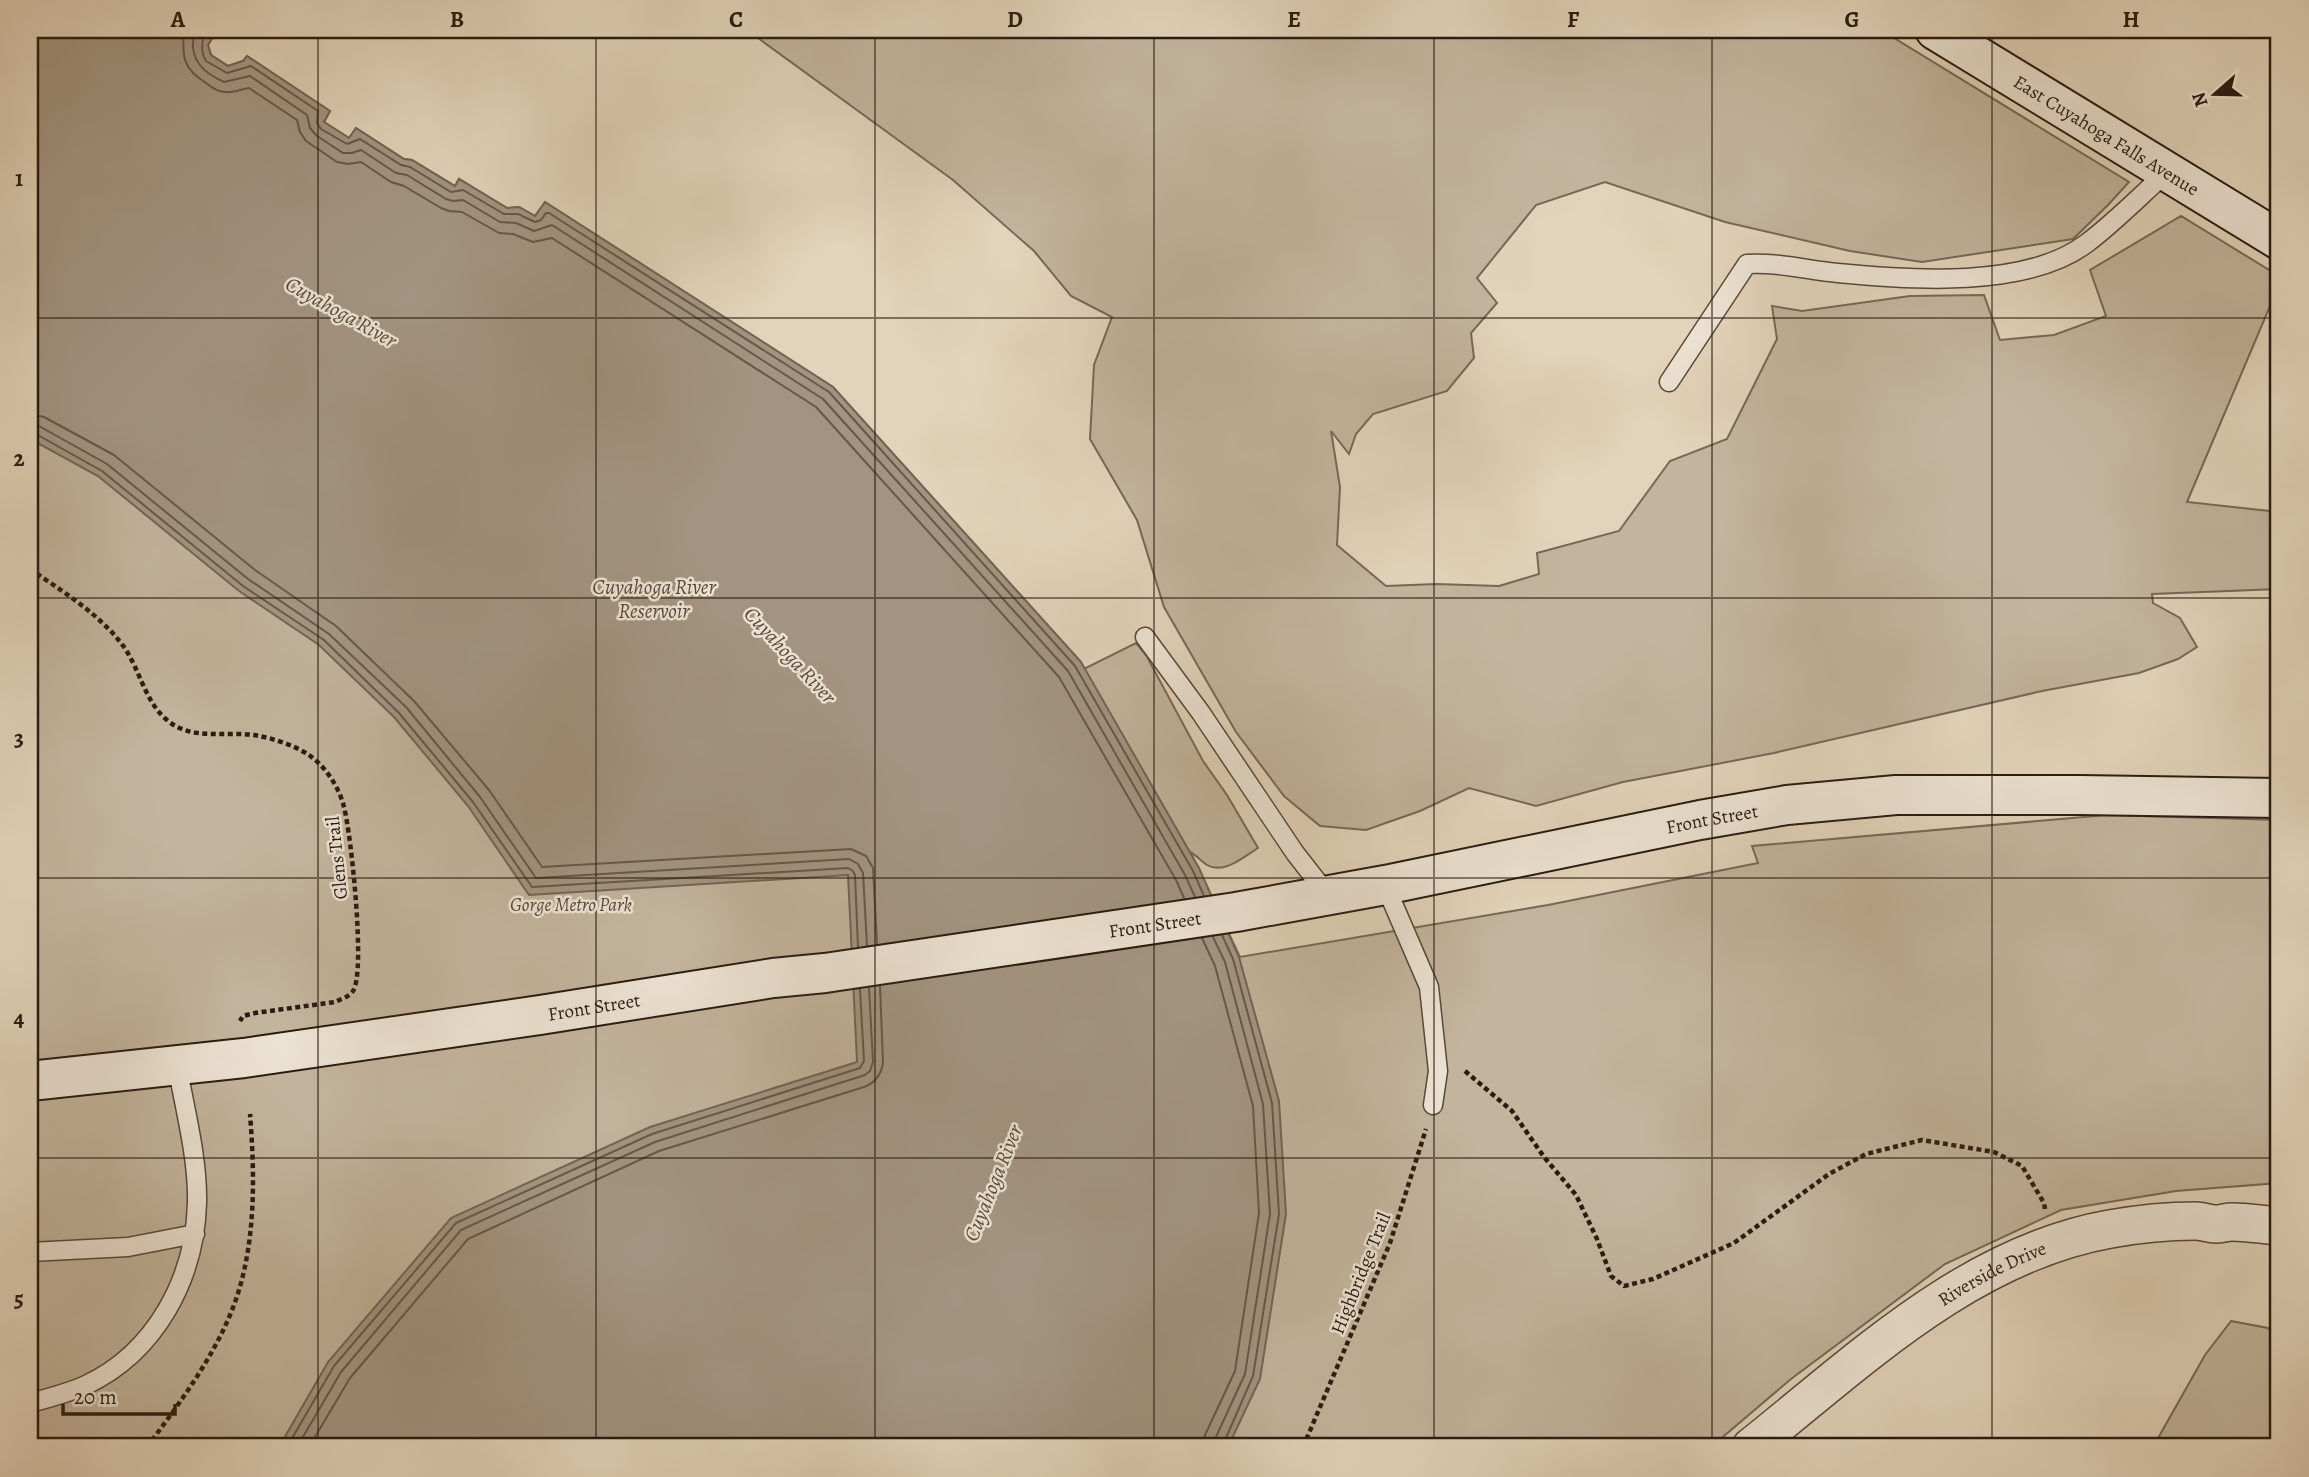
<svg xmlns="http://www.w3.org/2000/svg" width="2309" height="1477" viewBox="0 0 2309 1477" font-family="Alegreya,serif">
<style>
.green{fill:#c3b49d;stroke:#766857;stroke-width:2}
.water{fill:#a39481;stroke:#726454;stroke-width:2}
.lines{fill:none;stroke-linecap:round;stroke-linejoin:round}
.shore{stroke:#665849;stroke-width:2}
.lane-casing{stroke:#57493b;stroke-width:21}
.street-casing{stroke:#57493b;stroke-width:40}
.secondary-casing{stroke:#291b11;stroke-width:42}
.path{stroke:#291b11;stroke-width:4.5;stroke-dasharray:5 3.5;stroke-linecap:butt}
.lane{stroke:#ece2d2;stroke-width:18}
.street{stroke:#ece2d2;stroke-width:37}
.secondary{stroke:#ece2d2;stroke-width:38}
.grid{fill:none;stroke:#291b11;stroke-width:2;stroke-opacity:0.55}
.labels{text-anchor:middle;stroke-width:5;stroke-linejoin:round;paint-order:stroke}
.street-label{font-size:19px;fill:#291b11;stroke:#ece2d2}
.park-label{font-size:19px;font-style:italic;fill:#57493b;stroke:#ece2d2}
.water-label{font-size:21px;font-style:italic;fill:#5a4b3e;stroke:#ece2d2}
.neatline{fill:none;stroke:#291b11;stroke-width:2.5}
.grid-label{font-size:23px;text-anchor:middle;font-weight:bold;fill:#291b11}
</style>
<rect width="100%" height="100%" fill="#e2d3ba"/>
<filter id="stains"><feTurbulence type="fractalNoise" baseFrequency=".00286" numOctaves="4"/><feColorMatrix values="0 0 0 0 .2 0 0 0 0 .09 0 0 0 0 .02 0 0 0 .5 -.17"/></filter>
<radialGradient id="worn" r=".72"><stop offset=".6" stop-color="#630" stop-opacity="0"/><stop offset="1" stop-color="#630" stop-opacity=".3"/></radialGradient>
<path class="green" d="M30,30H206L214,35L208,45L211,55L228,66L243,61L247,56L330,111L324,122L349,138L356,128L404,159L412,160L455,186L459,179L507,208L519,207L535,216L545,202L833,387L1081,662L1084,669L1136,643L1146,655L1203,761L1227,795L1258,848C1245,856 1224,875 1207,865C1201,861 1196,855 1190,852L1240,957L1548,905L1758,863L1752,846L2107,815L2279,820V1183L2176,1191L2061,1210L1945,1264L1791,1379L1711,1447H30Z
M747,30H1881L2129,182L2108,205L2073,239L1922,262L1850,251L1725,222L1605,182L1536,205L1477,278L1497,303L1471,333L1474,358L1447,391L1373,414L1356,434L1349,454L1331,431L1340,487L1337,545L1386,586L1436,584L1499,586L1539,574L1537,553L1619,531L1670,461L1727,439L1777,339L1772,306L1802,311L1910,296L1984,295L2000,340L2054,335L2106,316L2090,270L2181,216L2279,276L2273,299L2187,502L2279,512V589L2152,594L2153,603L2180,618L2197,647L2178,659L2139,673L2042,691L1774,753L1623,782L1536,806L1469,788L1420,811L1366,830L1320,826L1284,796L1236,732L1164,607L1137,520L1090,439L1094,365L1112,317L1071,296L1034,251L953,180Z
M2231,1321L2268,1328L2279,1342V1447H2153L2205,1355Z"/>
<path class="water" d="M30,30H206L214,35L208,45L211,55L228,66L243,61L247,56L330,111L324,122L349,138L356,128L404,159L412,160L455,186L459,179L507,208L519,207L535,216L545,202L833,387L1081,662L1199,868L1239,957L1279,1101L1286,1214L1260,1379L1228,1447H279L328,1362L451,1218L650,1127L857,1062L848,875L529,895L468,806L394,717L319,645L239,591L98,476L30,439Z"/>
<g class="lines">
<path class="shore" d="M184,30C182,56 182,68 206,83C212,88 218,92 226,92C234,93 241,89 249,88L297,120L300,132L306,141L337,162L348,164L361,162L391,182L404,186L441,208L449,211L462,212L499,233L513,234L533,242L552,238L816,407L1059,677L1176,880L1184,898
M195,30C195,36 192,41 193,48C195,66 209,75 224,82L250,76L307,115L310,128L317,136L343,153H352L361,150L396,173L407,175L446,199L453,201L463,200L500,222L516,223L534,231L552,225L823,399L1068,671L1185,875L1195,897
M203,30C204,41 199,50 206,61L227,73L251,66L318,111L317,123L321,129L347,144L360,139L401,165L410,167L451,192L463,190L504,214H518L535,222L541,220L546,213H549L829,392L1075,666L1193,871L1204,896
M30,414L44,417L114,455L255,570L336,626L414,701L489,790L542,867L851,849L866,856L873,868L877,944
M30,425L39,426L107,464L248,579L329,634L406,707L480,797L536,878L849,859L858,864L863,873L867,946
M30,434H36L102,471L243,586L324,640L399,713L473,802L532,887L848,868L853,871L855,875L858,947
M1222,935L1233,959L1272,1103L1279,1214L1253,1376L1222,1447
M1213,937L1225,962L1263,1104L1270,1214L1245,1374L1215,1439L1214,1447
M1202,938L1215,966L1253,1106L1259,1213L1235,1371L1205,1435L1203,1447
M287,1447L334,1366L456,1223L652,1134L860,1068L864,1061L860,989
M297,1447L341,1372L461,1230L655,1142L865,1075L870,1071L873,1062L869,988
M309,1447L350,1378L468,1239L659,1151L864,1087C875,1083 881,1075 883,1063L880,986"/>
<defs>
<path id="lane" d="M1669,382L1747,264C1778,262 1807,270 1838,273C1909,280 2027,289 2087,243C2115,222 2141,195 2167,172
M1145,637L1201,713L1295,853L1327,894
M1385,885L1429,987L1438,1071L1433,1105
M30,1252L128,1247L195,1234
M30,1403C49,1398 68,1393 86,1385C156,1352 195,1278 197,1203C198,1158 185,1110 177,1065"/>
<g id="street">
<path id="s1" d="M1751,1447C1859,1361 1969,1254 2110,1229C2138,1224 2167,1221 2195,1221C2202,1221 2209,1224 2216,1224C2221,1224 2226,1222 2232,1222C2247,1222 2264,1225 2279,1226"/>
</g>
<g id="secondary">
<path id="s2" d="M1935,30L2279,240"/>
<path id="s3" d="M30,1081L244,1058L540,1015L773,978L825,973L1236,912L1385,885L1700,820L1787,805L1896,795H2080L2279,798"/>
</g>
</defs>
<use href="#lane" class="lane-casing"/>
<use href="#street" class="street-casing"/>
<use href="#secondary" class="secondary-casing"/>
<path class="path" d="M30,569C62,591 101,615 124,647C140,670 145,702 167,720C191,741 225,731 254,735C272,738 294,745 309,755C326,767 339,787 344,807C351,833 366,973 353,991C349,997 341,999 335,1002L255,1013L243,1016L240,1021
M1465,1071L1512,1111L1544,1157L1576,1195L1597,1239L1611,1276L1624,1286L1653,1279L1734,1243L1829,1174L1866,1154L1922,1140L1994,1152L2022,1166L2044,1203L2045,1209
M147,1447C179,1404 215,1356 234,1305C256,1245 255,1178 250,1114
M1303,1447L1390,1243L1426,1129"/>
<use href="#lane" class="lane"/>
<use href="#street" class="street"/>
<use href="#secondary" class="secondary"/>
</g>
<path class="grid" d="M318,30V1447M596,30V1447M875,30V1447M1154,30V1447M1434,30V1447M1712,30V1447M1992,30V1447M30,318H2279M30,598H2279M30,878H2279M30,1158H2279"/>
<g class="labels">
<g class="street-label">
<text dy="7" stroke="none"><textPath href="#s2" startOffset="201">East Cuyahoga Falls Avenue</textPath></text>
<text dy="7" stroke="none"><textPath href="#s3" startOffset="1703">Front Street</textPath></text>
<text transform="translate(336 858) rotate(-96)" y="7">Glens Trail</text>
<text dy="7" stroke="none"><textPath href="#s3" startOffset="1136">Front Street</textPath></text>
<text dy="7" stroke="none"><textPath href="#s3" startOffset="569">Front Street</textPath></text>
<text transform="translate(1360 1273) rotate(-68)" y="7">Highbridge Trail</text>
<text dy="7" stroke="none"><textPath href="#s1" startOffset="298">Riverside Drive</textPath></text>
</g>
<g class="park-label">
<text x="571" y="911">Gorge Metro Park</text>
</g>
<g class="water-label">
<text transform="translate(341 312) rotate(29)" y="7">Cuyahoga River</text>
<text x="654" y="594">Cuyahoga River<tspan x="654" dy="24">Reservoir</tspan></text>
<text transform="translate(790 655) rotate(47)" y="7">Cuyahoga River</text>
<text transform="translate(993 1183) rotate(-68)" y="7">Cuyahoga River</text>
</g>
</g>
<rect width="2309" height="1477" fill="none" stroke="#e2d3ba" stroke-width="77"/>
<g transform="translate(2215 94) rotate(250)" stroke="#ece2d2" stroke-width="5" paint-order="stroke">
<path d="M0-5L12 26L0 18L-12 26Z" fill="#291b11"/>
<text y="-10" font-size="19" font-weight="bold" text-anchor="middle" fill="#291b11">N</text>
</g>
<path d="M63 1404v10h112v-10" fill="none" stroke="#291b11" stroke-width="3.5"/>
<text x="74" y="1404" font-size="21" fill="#291b11" stroke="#ece2d2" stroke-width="5" paint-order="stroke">20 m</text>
<rect x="38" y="38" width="2232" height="1400" class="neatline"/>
<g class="grid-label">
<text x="178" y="27">A</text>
<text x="457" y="27">B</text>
<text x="736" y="27">C</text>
<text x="1015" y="27">D</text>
<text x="1294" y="27">E</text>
<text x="1573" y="27">F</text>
<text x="1852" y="27">G</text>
<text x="2131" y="27">H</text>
<text x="19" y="186">1</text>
<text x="19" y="466">2</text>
<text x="19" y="746">3</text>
<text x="19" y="1026">4</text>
<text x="19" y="1306">5</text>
</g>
<rect width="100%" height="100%" filter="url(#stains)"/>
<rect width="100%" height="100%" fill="url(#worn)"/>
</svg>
